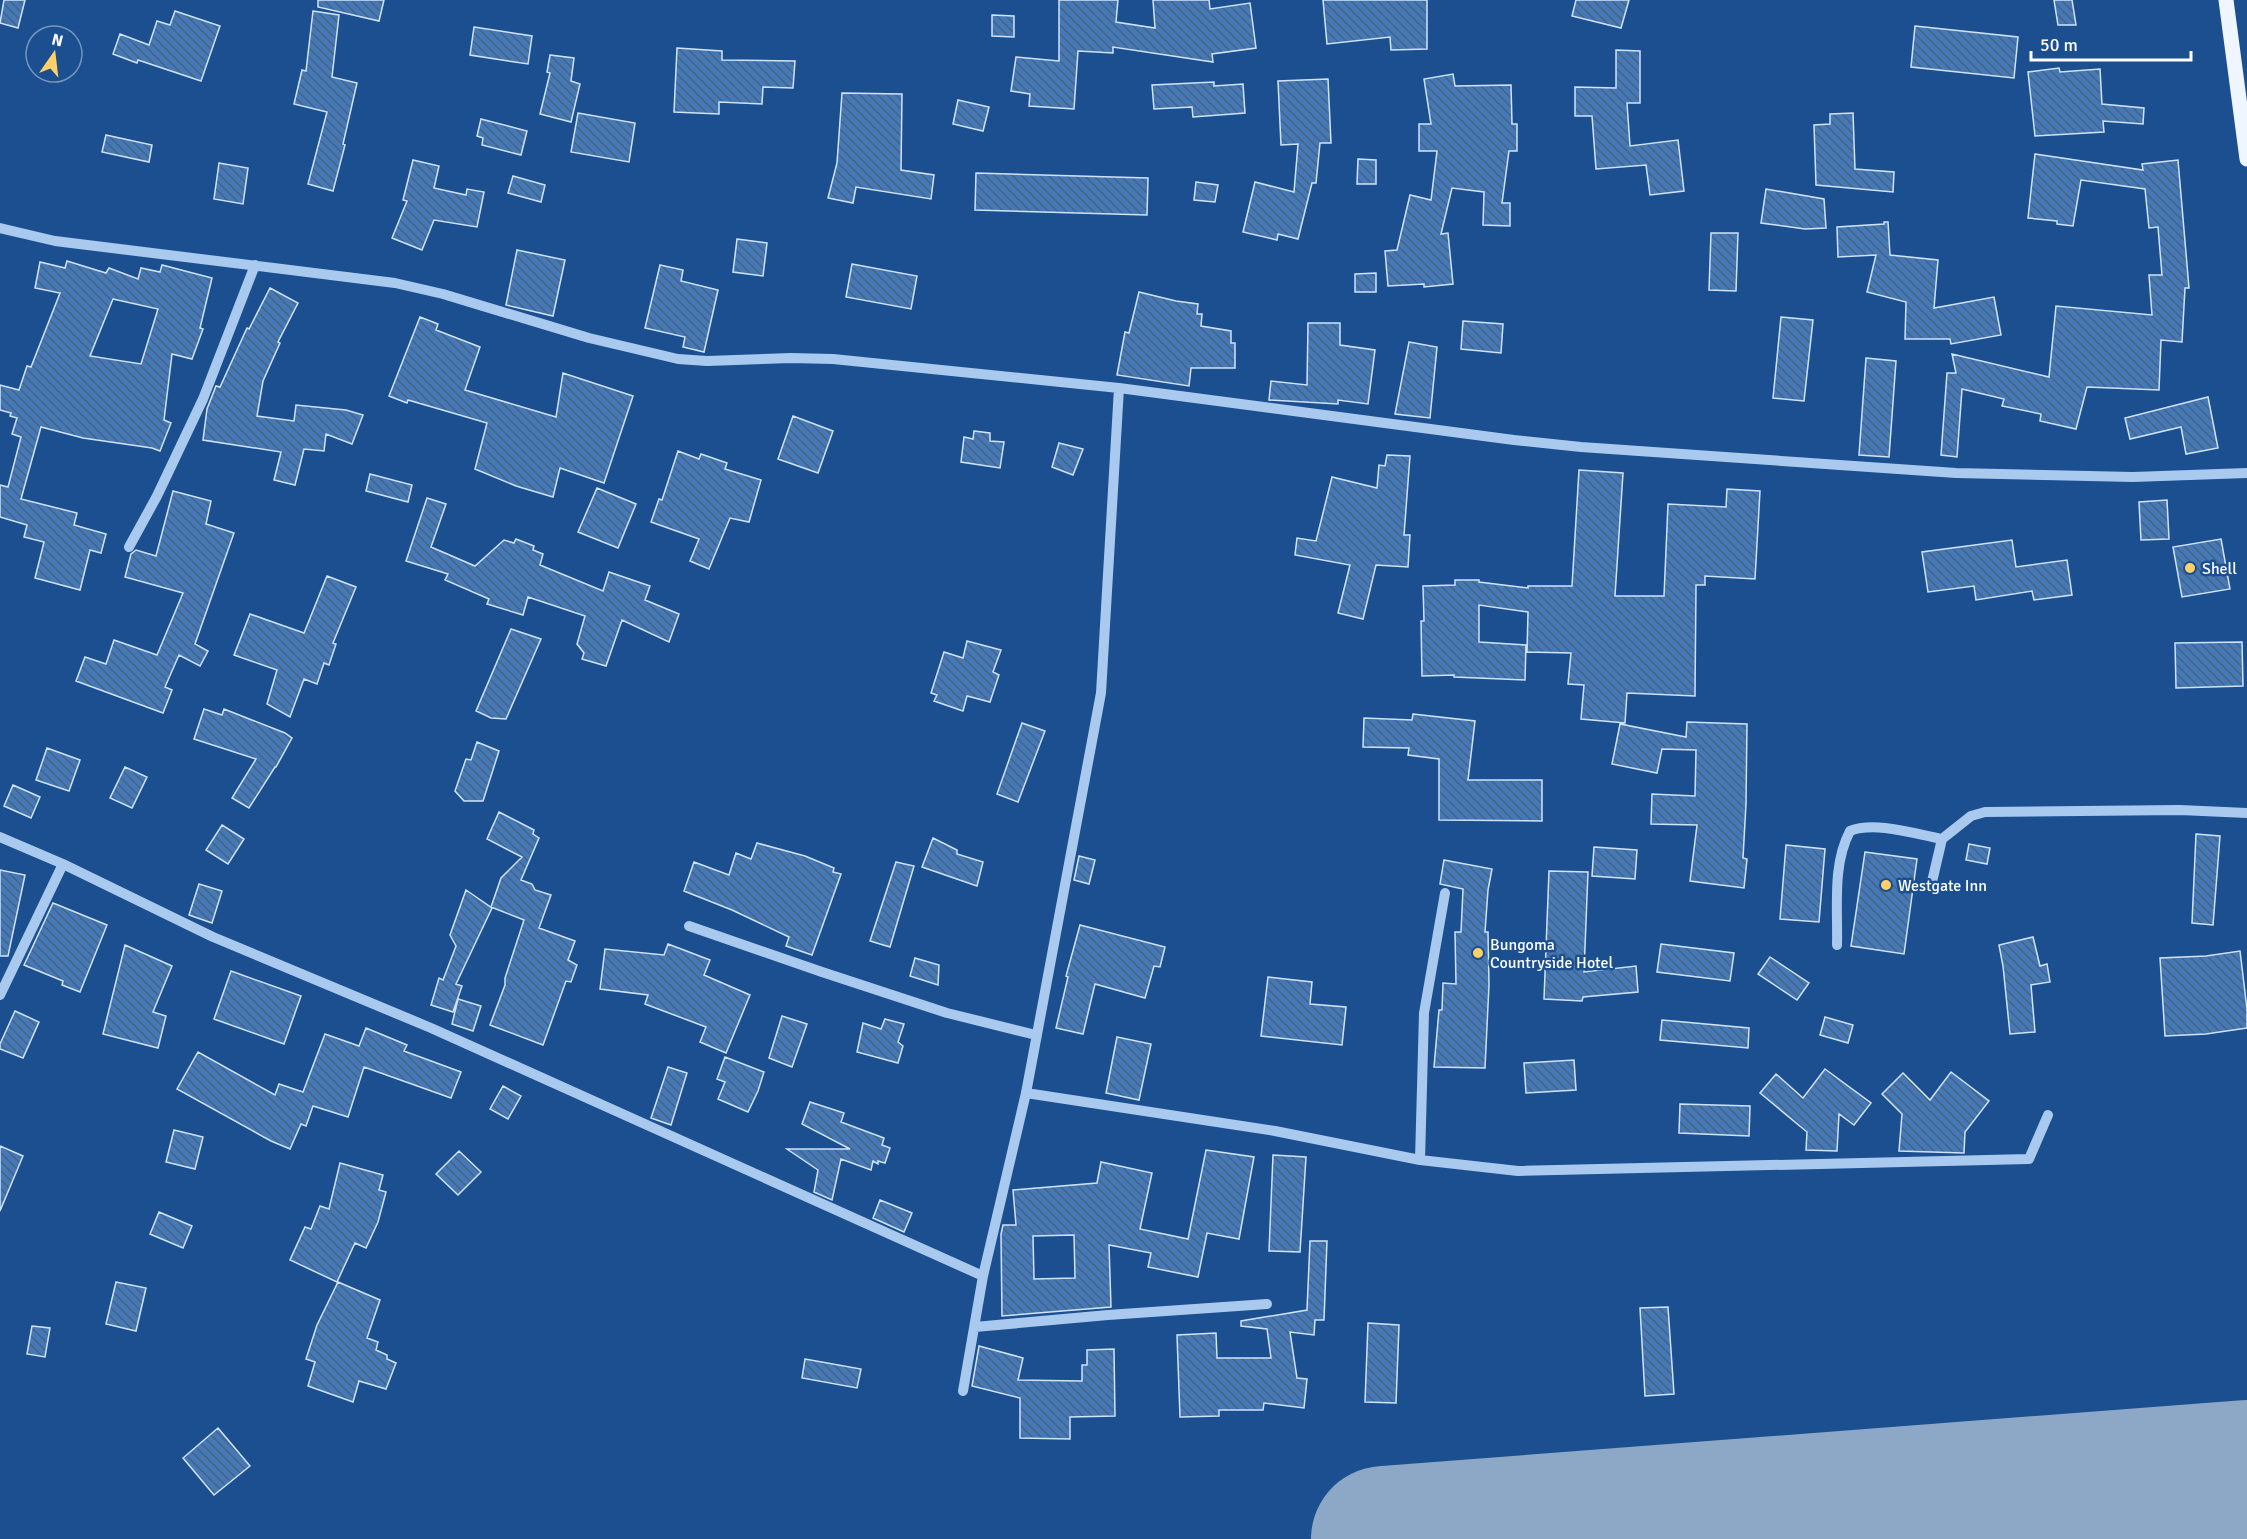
<svg xmlns="http://www.w3.org/2000/svg" width="2247" height="1539" viewBox="0 0 2247 1539" font-family="Signika,sans-serif">
<style>
.lines{fill:none;stroke-linecap:round;stroke-linejoin:round}
.runway{stroke:#8da7c7;stroke-width:146}
.building{fill:url(#building-back-hatch);stroke:#cfe3fa;stroke-width:1.5;fill-rule:evenodd}
.minor{stroke:#a9c9ee;stroke-width:10}
.major{stroke:#f0f6ff;stroke-width:15}
.poi-dot{fill:#ffd166;stroke:#1b4f8f;stroke-width:2}
.labels{text-anchor:middle;stroke-width:5;stroke-linejoin:round;paint-order:stroke}
.poi-label{font-size:16px;fill:#fff;stroke:#1b4f8f;text-anchor:start}
</style>
<defs>
<pattern id="building-back-hatch" width="6" height="6" patternUnits="userSpaceOnUse" patternTransform="scale(1.5)"><rect width="6" height="6" fill="#4478b7"/><path d="M-1 5l2 2M0 0l6 6M5-1l2 2" fill="none" stroke="#486282"/></pattern>
</defs>
<rect width="100%" height="100%" fill="#1b4f8f"/>
<g class="lines">
<path class="runway" d="M1384,1539L2247,1473"/>
</g>
<path class="building" d="M4,0H25L18,28L0,23Z
M318,0H384L379,21L318,7Z
M1059,0H1118L1116,22L1155,28L1153,0H1209L1210,9L1250,3L1256,48L1212,54L1213,62L1113,47V53L1078,51L1074,109L1029,106L1030,94L1011,91L1016,57L1059,61Z
M1323,0H1427V49L1391,50L1390,37L1327,44Z
M1576,0H1629L1621,28L1572,16Z
M2054,0H2072L2076,25H2058Z
M175,11L220,26L201,81L138,60L137,63L113,54L120,34L149,45L157,21L170,25Z
M313,11L339,15L332,77L357,83L343,144L345,145L333,191L308,184L327,112L294,104L302,70L306,71Z
M992,15L1014,16V37L992,36Z
M1915,26L2018,37L2014,78L1911,67Z
M474,27L532,36L528,64L470,55Z
M677,48L722,51V60L795,61L793,88L763,87L762,104L719,102V114L674,112Z
M1616,50L1640,51V103H1627L1630,146L1678,140L1684,191L1650,195L1646,165L1596,169L1592,116H1575V87L1616,88Z
M550,55L574,58L571,81L580,84L571,122L540,114L550,73L547,72Z
M2059,68L2060,72L2100,69L2102,104L2144,108L2143,124L2103,121L2104,132L2035,136L2028,72Z
M1453,74L1455,86L1511,85L1512,124H1517V151H1509L1502,203H1510V226L1483,225L1484,192L1452,188L1441,234L1448,233L1453,284L1424,287V284L1388,286L1385,251L1397,250L1410,195L1431,200L1437,151H1419V124H1431L1424,79Z
M1328,79L1331,143H1320L1316,183H1312L1298,239L1278,234L1277,240L1243,232L1255,182L1294,192L1298,144L1281,145L1278,81Z
M1214,82V86L1243,84L1245,113L1193,117L1192,107L1154,109L1152,85Z
M842,93L902,94L901,170L934,175L931,199L856,187L853,203L828,198L837,163Z
M958,100L989,107L983,131L953,124Z
M578,113L635,123L629,162L571,152Z
M1853,113L1855,169L1894,172L1893,192L1816,185L1814,125L1830,124V114Z
M481,119L527,131L521,155L482,145L483,138L477,136Z
M106,135L152,145L149,162L102,152Z
M2035,154L2143,170L2142,164L2178,160L2189,288H2185L2182,342L2161,340L2159,390L2087,387L2076,429L2040,421L2041,414L2002,406L2004,399L1962,389L1957,457L1941,455L1947,373H1956L1952,354L2049,377L2056,306L2152,315L2149,275H2162L2158,227L2149,228L2145,189L2081,180L2073,226L2057,224V221L2028,218Z
M1358,159L1376,160V184H1357Z
M413,160L439,166L434,188L466,195L467,189L484,192L477,227L434,220L422,250L392,238L407,201L403,200Z
M219,163L248,168L243,204L214,199Z
M976,173L1148,178L1147,215L975,210Z
M513,176L545,185L541,202L508,193Z
M1196,182L1218,185L1215,202L1194,200Z
M1766,189L1824,199L1826,228L1805,229L1761,223Z
M1884,222H1888L1890,255L1938,260L1934,308L1994,297L2001,335L1951,344L1950,339H1905L1906,302L1867,292L1876,255L1838,257L1837,227L1884,224Z
M1711,233H1738L1736,291L1709,290Z
M737,239L767,243L763,276L733,272Z
M517,250L565,260L553,316L506,305Z
M67,261L106,273L109,268L138,279L141,268L160,272L162,265L212,278L200,328L203,329L192,359L172,354L164,420L171,423L160,451L152,448L83,438L41,427L21,499L77,513L74,525L106,534L101,553L90,550L80,590L35,578L44,542L24,537L27,525L0,517V485L8,487L21,437L12,434L17,418L10,416L11,413L0,410V385L19,390L27,366L31,367L60,293L35,288L40,262L65,268ZM113,299L158,309L141,364L90,356Z
M852,264L917,276L911,309L846,297Z
M660,265L683,270L681,281L718,290L704,352L683,347L685,337L645,328Z
M1376,273V292H1355V274Z
M270,288L298,303L278,342L280,343L263,381L257,416L294,421L296,405L346,410L363,415L352,444L326,434L324,451L304,449L295,485L274,480L281,452L203,440L207,409L216,386L220,387L247,328L249,329Z
M1139,292L1176,301L1198,304L1197,314H1202L1201,326L1231,331V343H1235V368H1191L1189,386L1117,375L1125,332L1129,333Z
M420,317L438,324L436,330L480,347L465,390L556,417L563,373L633,396L604,483L560,468L553,497L516,486L475,469L487,423L408,400L407,403L389,396Z
M1781,317L1813,320L1804,401L1773,398Z
M1463,321L1503,324L1501,353L1461,349Z
M1308,323H1340V345L1375,350L1368,404L1338,400V404L1269,400L1271,381L1307,385Z
M1409,342L1437,347L1430,418L1395,414Z
M1866,358L1896,361L1889,457L1859,455Z
M2208,397L2218,448L2186,454L2181,427L2130,439L2125,418Z
M793,416L833,431L818,473L778,459Z
M974,431L990,433V441L1004,442L1000,468L961,462L964,437L973,439Z
M1059,443L1083,449L1073,475L1052,467Z
M678,451L699,459L701,454L727,463L725,469L761,480L749,522L730,518L709,569L690,561L699,539L651,522L659,499L662,500Z
M1387,455L1410,456L1404,535H1410L1408,567L1376,565L1363,619L1338,613L1350,565L1295,555L1297,538L1316,541L1332,477L1377,488L1379,465L1385,466Z
M1579,470L1623,473L1615,596H1664L1668,504L1726,507L1727,489L1760,491L1755,579L1705,576V585H1696L1695,696L1627,693L1625,723L1581,719L1584,685L1568,684L1571,653L1527,652L1528,612L1479,605V642L1526,645L1525,680L1454,677V675L1422,676L1421,621H1424L1423,586L1455,585V580H1479V582L1528,588V586H1572Z
M370,474L412,485L408,502L366,491Z
M597,488L636,504L618,548L578,532Z
M173,491L211,501L206,524L234,533L195,644L208,651L200,666L179,655L165,687L172,690L163,713L76,681L85,657L106,664L114,640L157,655L183,593L125,577L131,554L136,550L156,556Z
M427,498L446,504L431,547L475,566L504,540L514,543L516,539L534,546L533,550L543,554L540,565L603,591L609,572L650,586L645,600L679,614L669,642L622,620L606,666L582,659L584,653L577,644L585,616L528,597L523,615L487,604L489,599L445,580L448,574L406,561Z
M2167,500L2169,539L2141,540L2139,502Z
M2221,539L2230,589L2182,597L2173,547Z
M2012,540L2016,567L2067,560L2072,595L2034,600L2032,591L1976,600L1974,586L1928,592L1922,552Z
M327,576L356,587L333,643L336,644L329,665L324,663L317,684L304,679L290,717L267,704L277,670L234,655L250,614L304,633Z
M511,629L541,639L506,719L491,718L476,711Z
M967,641L1001,650L993,672L999,675L990,702L967,696L963,711L934,701L937,695L931,693L944,652L963,658Z
M2242,642L2243,686L2176,688L2175,643Z
M204,709L222,715L224,709L285,733L292,738L276,767H275L249,808L232,798L256,759L194,739Z
M1413,714L1475,721L1468,780H1542V821L1439,820V759L1408,755L1409,748L1363,747L1364,718L1412,720Z
M1687,722L1747,724L1746,804L1743,858L1747,859L1744,888L1690,881L1697,825L1651,824L1652,794L1695,796L1696,750L1662,749L1657,773L1612,764L1620,724L1686,737Z
M1022,723L1045,731L1018,802L997,794Z
M477,742L499,751L483,801H464L455,791L466,759L471,760Z
M47,748L80,760L69,791L36,780Z
M125,767L147,777L132,808L110,798Z
M13,785L40,797L31,818L4,806Z
M499,812L534,830L533,834L539,838L521,880L532,884L535,890L551,895L539,928L575,941L568,960L577,965L571,982L566,981L543,1045L490,1025L505,985V978L524,920L491,907L501,878L522,857L487,839Z
M222,825L244,839L228,864L206,850Z
M2196,834L2220,836L2213,925L2192,923Z
M933,838L957,850V854L983,862L977,886L922,867Z
M757,843L805,856L834,868L833,872L841,874L812,955L786,946L789,937L732,910L684,891L694,862L729,875L736,853L751,859Z
M1969,844L1990,848L1987,864L1966,860Z
M1786,845L1825,849L1819,922L1780,919Z
M1594,847L1637,850L1635,879L1592,876Z
M1865,852L1917,859L1904,954L1851,946Z
M1079,856L1095,860L1089,884L1074,880Z
M1444,860L1492,869L1488,890L1485,932H1488L1489,985L1485,1068L1434,1067L1439,1010H1442L1443,983L1456,984L1455,932H1461L1463,889L1440,884Z
M896,862L914,866L890,947L870,941Z
M0,870L25,875L8,956H0Z
M1549,871L1588,872L1584,972L1636,966L1638,992L1583,997L1582,1001L1544,999Z
M199,884L222,891L212,923L189,915Z
M466,890L492,908L456,984L462,986L453,1012L431,1005L439,978L443,980L456,946L450,935Z
M53,903L107,925L80,992L62,985L63,981L24,965Z
M1080,925L1165,947L1160,967L1154,966L1145,998L1095,984L1083,1034L1056,1028L1068,977L1066,976Z
M2033,937L2040,966L2047,964L2050,982L2031,985L2035,1032L2010,1034L2003,966L1999,945Z
M668,944L710,960L704,975L750,995L726,1053L700,1042L706,1027L645,1004L648,995L600,989L605,949L664,955Z
M1661,944L1734,953L1730,981L1657,972Z
M125,945L172,966L153,1012L166,1016L158,1048L103,1034Z
M2240,951L2247,1009V1028L2206,1034L2165,1036L2160,958L2206,956Z
M1770,957L1809,983L1797,1000L1758,974Z
M915,958L939,965L938,985L910,976Z
M231,971L301,996L284,1044L214,1019Z
M1268,977L1312,982L1310,1004L1346,1007L1342,1045L1261,1036Z
M458,999L481,1006L473,1031L452,1024Z
M15,1011L39,1022L23,1058L0,1049V1044Z
M782,1016L807,1024L792,1067L769,1058Z
M1825,1017L1853,1025L1848,1043L1820,1035Z
M885,1019L904,1024L898,1042L903,1046L898,1063L857,1052L863,1023L881,1029Z
M1662,1020L1749,1028L1748,1048L1660,1040Z
M366,1028L407,1045L404,1051L461,1072L451,1098L364,1067L348,1117L313,1106L306,1126L301,1124L290,1149L271,1141L177,1089L198,1052L275,1095L279,1084L303,1092L325,1034L359,1046Z
M1117,1037L1151,1044L1139,1100L1106,1093Z
M725,1057L764,1072L758,1091L748,1112L718,1099L725,1082L717,1079Z
M1574,1060L1576,1090L1526,1093L1524,1063Z
M668,1067L687,1073L671,1125L651,1118Z
M1825,1069L1871,1103L1854,1125L1839,1114L1837,1151L1806,1150L1807,1132L1760,1093L1776,1074L1803,1098Z
M1951,1072L1989,1101L1965,1132L1964,1153L1899,1151L1902,1114L1882,1094L1903,1073L1930,1100Z
M503,1086L521,1096L508,1119L490,1109Z
M810,1102L844,1113L841,1122L884,1138L882,1145L890,1148L885,1163L878,1161V1164L873,1161L871,1170L841,1159L832,1200L814,1192L818,1170L787,1149H850L802,1124Z
M1680,1104L1750,1106L1749,1136L1679,1133Z
M174,1130L203,1137L195,1169L166,1162Z
M0,1146L23,1156L0,1211Z
M1206,1150L1254,1157L1239,1239L1207,1233L1198,1277L1148,1267L1151,1253L1109,1245L1111,1307L1002,1316L1001,1234L1003,1225H1016L1013,1190L1097,1183L1101,1162L1152,1173L1140,1229L1188,1239ZM1074,1235L1075,1278L1034,1279L1033,1236Z
M459,1151L481,1172L458,1195L436,1174Z
M1273,1155L1306,1157L1300,1252L1269,1251Z
M340,1163L383,1175L379,1190L386,1192L378,1222L366,1248L355,1243L337,1282L290,1260L305,1227L311,1229L320,1206L329,1209Z
M880,1200L912,1213L904,1232L873,1218Z
M159,1212L192,1226L183,1248L150,1234Z
M1310,1241H1327L1324,1320H1315L1314,1335L1290,1332L1297,1378L1307,1379L1304,1408L1264,1403L1263,1410H1219V1416L1180,1417L1177,1335L1216,1333L1217,1358H1271L1267,1329L1241,1326V1321L1307,1310Z
M116,1282L146,1288L136,1331L106,1324Z
M338,1282L380,1300L367,1338L378,1342L376,1350L387,1355V1359L396,1363L386,1389L359,1381L353,1402L308,1386L315,1362L306,1359L317,1325Z
M1668,1307L1674,1394L1645,1396L1640,1308Z
M1368,1323L1399,1325L1396,1403L1365,1402Z
M32,1326L50,1328L45,1357L27,1354Z
M979,1346L1023,1358L1018,1380L1082,1381V1365H1087V1350L1114,1349L1115,1416L1070,1417V1439L1020,1438V1398L972,1386Z
M805,1359L861,1369L857,1388L802,1378Z
M218,1428L250,1466L214,1495L183,1458Z"/>
<g class="lines">
<path class="minor" d="M0,228L55,241L395,283L443,294L589,338L678,359L707,361L791,358L833,359L1119,388
M129,547L157,496L203,399L255,265
M0,837L63,864L213,937L431,1028L983,1276
M1931,886L1942,839L1971,816L1985,812L2180,810L2247,813
M689,926L822,972L947,1013L1036,1035
M1837,945C1838,908 1832,865 1850,831C1875,821 1915,834 1942,839
M0,995L63,864
M1026,1093L1275,1131L1420,1160L1424,1013L1445,893
M1420,1160L1518,1171L2029,1159L2048,1115
M975,1327L1108,1315L1267,1304
M963,1391L983,1276L1026,1093L1101,693L1119,388L1514,440L1581,447L1956,473L2133,477L2247,473"/>
<path class="major" d="M2226,0L2247,159"/>
</g>
<g class="poi-dot">
<circle cx="2190" cy="568" r="6"/>
<circle cx="1886" cy="885" r="6"/>
<circle cx="1478" cy="953" r="6"/>
</g>
<g class="labels">
<g class="poi-label">
<text x="2202" y="574">Shell</text>
<text x="1898" y="891">Westgate Inn</text>
<text x="1490" y="950">Bungoma<tspan x="1490" dy="18">Countryside Hotel</tspan></text>
</g>
</g>
<g transform="translate(54 54) rotate(14)"><circle r="28" fill="#1b4f8f" stroke="#7695bc" stroke-width="1.5"/>
<path d="M0-4.5L10 22L0 15L-10 22Z" fill="#ffd166"/>
<text y="-9" font-size="16" font-weight="bold" text-anchor="middle" fill="#ffffff">N</text>
</g>
<path d="M2031 51v9h160v-9" fill="none" stroke="#ffffff" stroke-width="3"/>
<text x="2040" y="51" font-size="18" fill="#ffffff" stroke="#1b4f8f" stroke-width="4.5" paint-order="stroke">50 m</text>
</svg>
